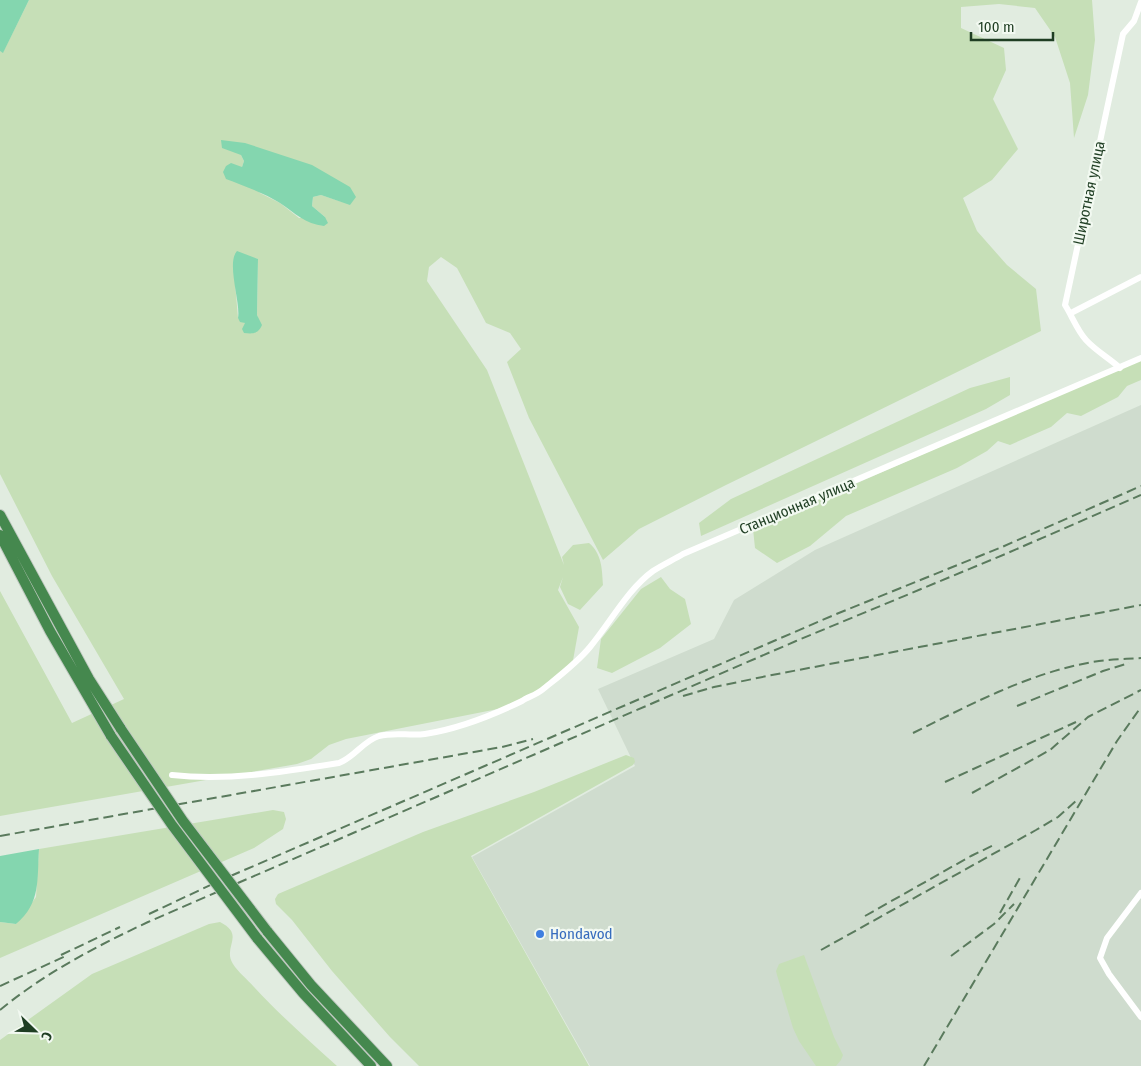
<svg xmlns="http://www.w3.org/2000/svg" width="1141" height="1066" viewBox="0 0 1141 1066" font-family="'Fira Sans Condensed',sans-serif">
<style>
.built{fill:#cfdcce}
.green{fill:#c6dfb7;fill-rule:evenodd}
.water{fill:#84d6af}
.lines{fill:none;stroke-linecap:round;stroke-linejoin:round}
.trunk-casing{stroke:#c0c9c1;stroke-width:12}
.minor{stroke:#fff;stroke-width:6}
.trunk{stroke:#45884e;stroke-width:10}
.rail{stroke:#5a7a5d;stroke-width:2;stroke-dasharray:10 5;stroke-linecap:butt}
.trunk-bridge-casing{stroke:#c0c9c1;stroke-width:12;stroke-linecap:butt}
.trunk-bridge{stroke:#45884e;stroke-width:10}
.shop-dot{fill:#3f7fe0;stroke:#f2f9f1;stroke-width:2}
.labels{text-anchor:middle;stroke-width:4.5;stroke-linejoin:round;paint-order:stroke}
.street-label{font-size:15px;fill:#1f3e23;stroke:#f2f9f1}
.shop-label{font-size:15px;fill:#366cbe;stroke:#f2f9f1;text-anchor:start}
</style>
<rect width="100%" height="100%" fill="#e1ece0"/>
<path class="built" d="M1141,405V1066H590L472,857L635,766L598,689L714,639L734,600L815,550Z"/>
<path class="green" d="M29,0H1092L1095,40L1088,95L1074,138L1070,83L1055,37L1035,8L999,4L961,7V28L1004,48L1006,70L993,99L1018,149L992,180L963,198L977,231L1007,265L1036,289L1041,331L726,485L639,529L603,560L529,418L507,362L521,349L510,333L486,323L457,268L441,257L429,267L427,281L487,370L564,565L562,557L573,545L589,543C602,554 602,569 603,585L580,610L568,604L560,587L563,577L558,590L579,627L572,666L544,689L503,708L346,739L329,745L311,759L297,764L0,816V591L72,723L124,699L52,576L0,474V51L3,52ZM241,155L342,202L321,195L313,197L312,206L325,217L299,218L280,203L260,193L242,167L244,161ZM235,254L258,259L257,315L259,322L245,323L238,318L234,270Z
M1141,358V380L1127,386L1118,397L1081,416L1067,413L1051,427L1010,445L998,441L987,451L957,468L846,516L810,546L777,563L755,548L753,529Z
M1010,377V395L986,409L701,536L699,523L731,499L970,388Z
M661,577L670,589L685,599L691,624L660,648L612,673L597,668L601,639L641,589Z
M626,755L634,758L635,762L633,765L471,856L589,1066H419L390,1037L332,971L292,920L276,904L275,899L278,894L423,832L534,792Z
M273,810L284,812L286,819L283,829L254,848L0,958V922L16,924L36,897L39,849Z
M220,922C246,935 222,947 233,964C238,972 247,979 254,987C280,1015 308,1040 337,1066H0V1040L92,974L209,924Z
M804,955L834,1037L843,1055L841,1060L836,1066H816L799,1041L793,1028L777,975L776,971L779,964Z"/>
<path class="water" d="M0,0H29L3,53L0,51Z
M221,140L245,143L312,165L350,187L356,197L350,205L321,195L313,197L312,206L325,217L328,223L324,226C305,224 295,213 280,203C264,193 244,186 226,179L223,172L226,166L231,163L242,167L244,161L241,155L222,148Z
M237,251L258,259L257,315L262,325C258,334 253,334 244,333L242,329L245,323L240,322L238,318C241,303 226,263 237,251Z
M39,849C37,880 41,903 16,924L0,922V856Z"/>
<g class="lines">
<defs>
<path id="trunk" d="M0,515L89,679L121,729
M0,535L50,631L111,736
M267,931L311,985L387,1066
M257,938L303,993L371,1066"/>
</defs>
<use href="#trunk" class="trunk-casing"/>
<path class="minor" d="M1071,313L1141,277
M1120,368C1109,358 1096,351 1086,340C1077,330 1072,316 1065,305L1123,34L1134,21L1141,2
M172,775C228,781 283,772 339,763C355,757 363,741 379,736C394,732 410,736 425,734C458,729 491,716 522,701C528,697 536,695 542,690C558,677 577,663 590,647C610,623 628,589 653,571C662,565 673,560 683,554L1141,358
M1141,893L1107,938L1100,958L1109,974L1141,1017"/>
<use href="#trunk" class="trunk"/>
<path class="rail" d="M683,696L714,687L772,675L1141,605
M1017,706L1103,671L1129,663
M913,733C972,704 1032,671 1099,661C1113,659 1127,659 1141,658
M945,782L1076,722
M972,793L1050,750L1088,717L1141,690
M0,836L502,747L533,739
M1000,913L1021,876
M149,914L219,881L628,704L834,615L1002,547L1141,486
M865,916L971,856L996,844
M821,950L1036,830L1058,817L1077,800
M61,955L120,927
M951,956L994,924L1014,904
M0,986L68,955
M0,1010C45,973 95,947 148,922L796,641L1003,555L1141,495
M924,1066L1117,741L1141,707"/>
<defs>
<path id="trunk-bridge" d="M121,729L183,821L267,931
M111,736L172,825L257,938"/>
</defs>
<use href="#trunk-bridge" class="trunk-bridge-casing"/>
<use href="#trunk-bridge" class="trunk-bridge"/>
</g>
<circle class="shop-dot" cx="540" cy="934" r="5"/>
<g class="labels">
<g class="street-label">
<text transform="translate(1089 193) rotate(-78)" y="5">Широтная улица</text>
<text transform="translate(797 506) rotate(-23)" y="5">Станционная улица</text>
</g>
<g class="shop-label">
<text x="550" y="939">Hondavod</text>
</g>
</g>
<g transform="translate(35 1031) rotate(113)" stroke="#f2f9f1" stroke-width="4" paint-order="stroke">
<path d="M0-4L9 19L0 12L-9 19Z" fill="#1f3e23"/>
<text y="-8" font-size="14" font-weight="bold" text-anchor="middle" fill="#1f3e23">С</text>
</g>
<path d="M971 32v8h82v-8" fill="none" stroke="#1f3e23" stroke-width="2.5"/>
<text x="978" y="32" font-size="15" fill="#1f3e23" stroke="#f2f9f1" stroke-width="4" paint-order="stroke">100 m</text>
</svg>
